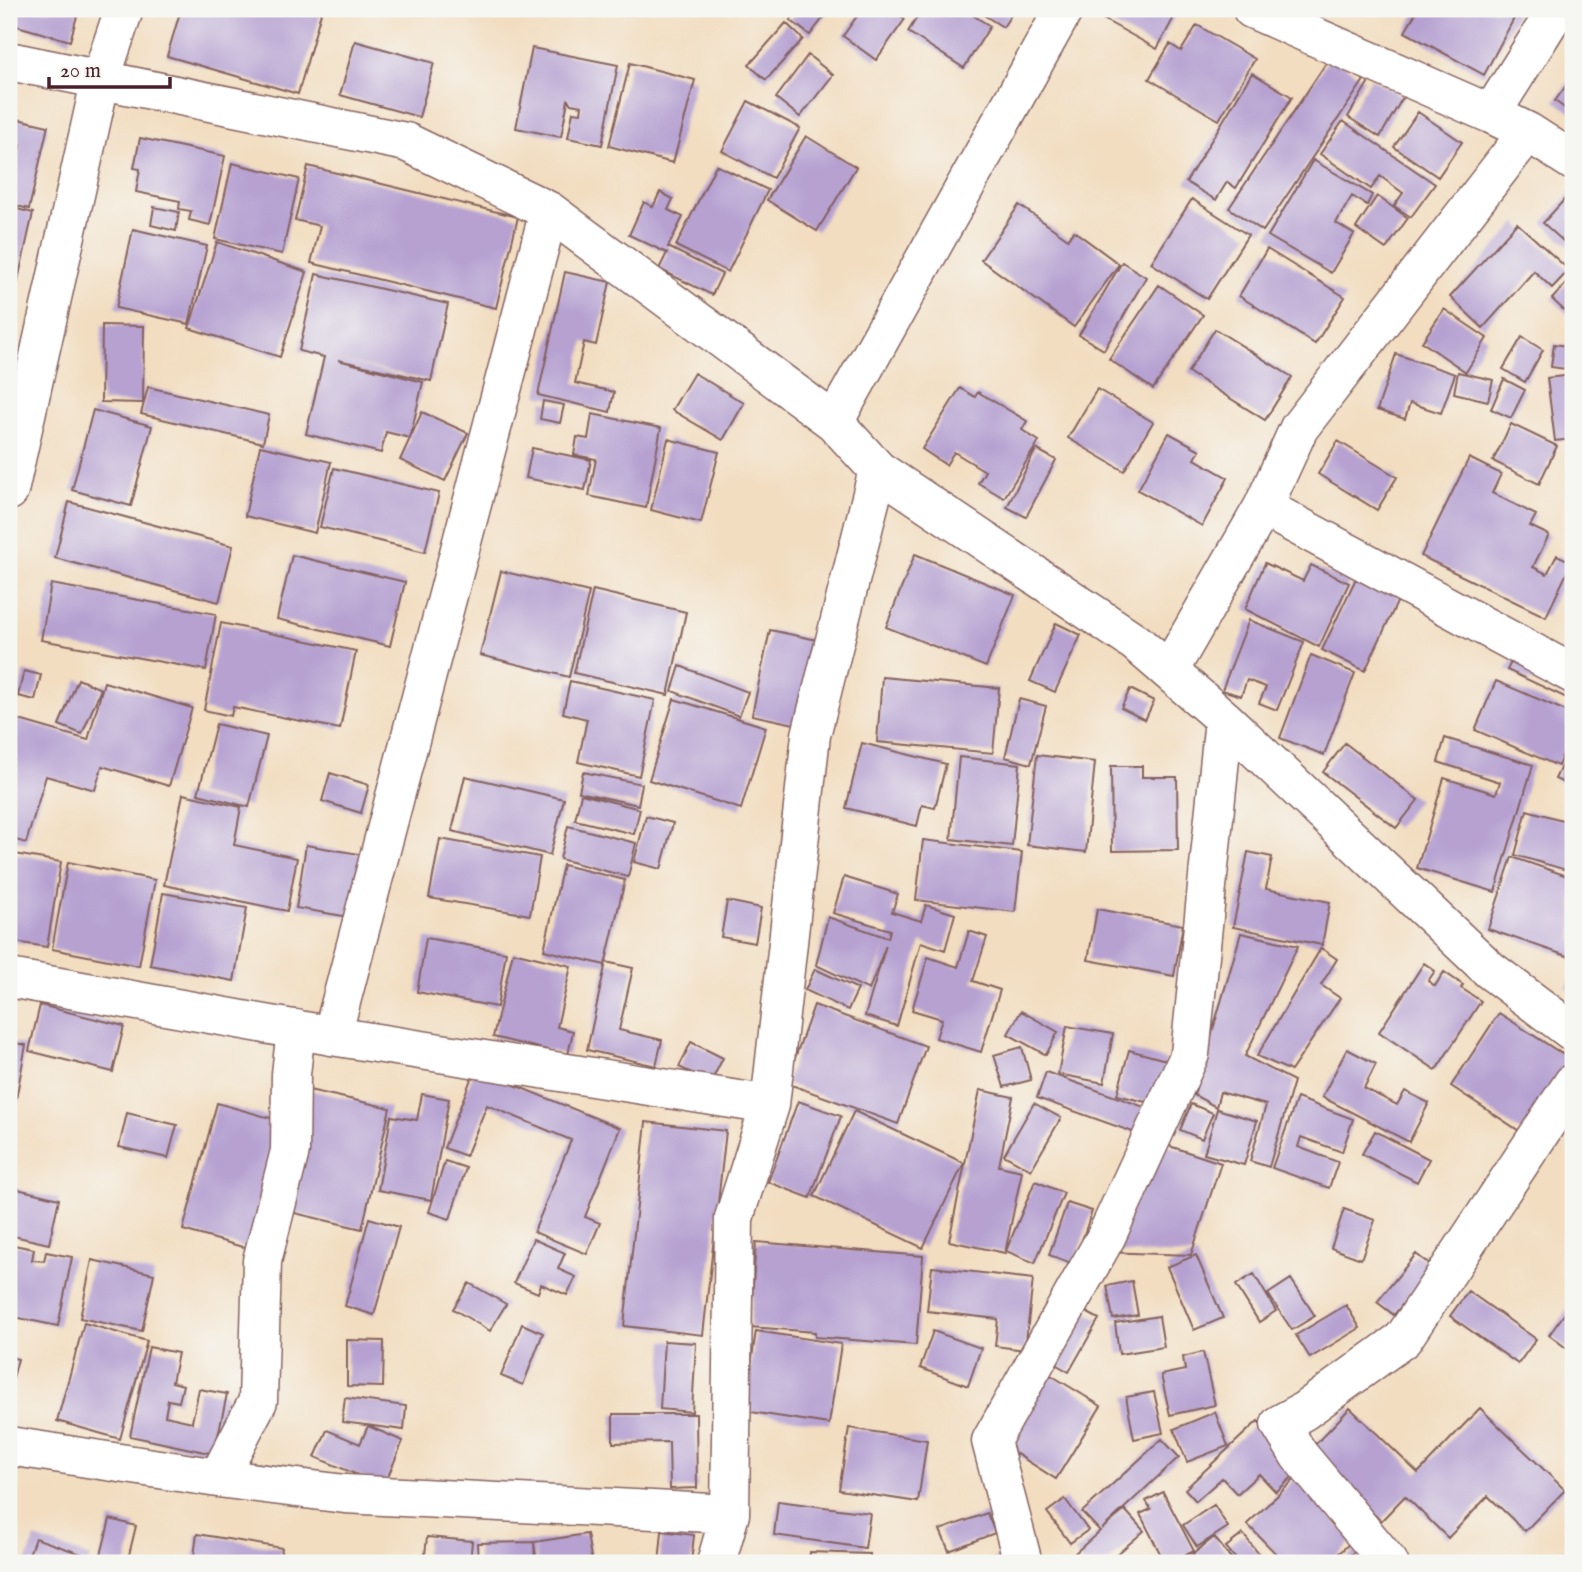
<svg xmlns="http://www.w3.org/2000/svg" width="1582" height="1572" viewBox="0 0 1582 1572" font-family="'IM FELL English',serif">
<style>
.building{fill:#b6a1d1}
.lines{fill:none;stroke-linecap:round;stroke-linejoin:round}
.minor-casing{stroke:#85625f;stroke-width:41}
.minor{stroke:#fff;stroke-width:38}
</style>
<rect width="100%" height="100%" fill="#f6f6f2"/>
<filter id="ink" filterUnits="userSpaceOnUse"><feTurbulence type="fractalNoise" baseFrequency=".0143" numOctaves="2"/><feDisplacementMap in="SourceGraphic" scale="14" xChannelSelector="R" yChannelSelector="G"/><feConvolveMatrix kernelMatrix="1 2 1 2 8 2 1 2 1" color-interpolation-filters="sRGB"/></filter>
<filter id="wash" filterUnits="userSpaceOnUse"><feTurbulence type="fractalNoise" baseFrequency=".00686" numOctaves="4" result="noise"/><feDisplacementMap in="SourceGraphic" scale="28" xChannelSelector="R" yChannelSelector="G"/><feGaussianBlur stdDeviation="1.57" result="paint"/><feColorMatrix in="noise" values="0 0 0 0 0 0 0 0 0 0 0 0 0 0 0 0 0 1.4 0 .05"/><feComposite in="paint" operator="in"/></filter>
<g filter="url(#wash)">
<rect width="100%" height="100%" fill="#f2ddc0"/>
<g id="blocks">
<path class="building" d="M14,9L45,10L79,9L70,41L10,24Z
M181,9H322L298,94L167,56Z
M799,9H830L810,35L790,20Z
M862,9H891L905,19L876,60L843,36Z
M922,9H963L990,26L964,68L908,32Z
M974,9H1015L1003,27Z
M1109,9H1176L1178,10L1157,49L1103,19Z
M1418,9H1519L1484,75L1405,32Z
M786,23L803,39L766,80L749,65Z
M1197,25L1255,59L1219,120L1149,79L1170,44L1181,51Z
M355,41L434,63L419,117L340,95Z
M532,48L618,65L602,145L568,138L573,112L581,113L582,106L571,104L568,100L561,137L516,128Z
M808,55L833,75L800,117L776,98Z
M1331,56L1364,80L1263,231L1229,208Z
M630,63L695,80L673,163L609,146Z
M1252,73L1292,97L1236,188L1227,182L1216,200L1186,182Z
M1573,76V114L1555,101Z
M1371,78L1403,97L1380,137L1348,117Z
M748,101L800,128L773,178L722,151Z
M1418,112L1462,142L1438,177L1394,147Z
M9,117L48,126L29,209L9,204V188L20,146L9,143Z
M1343,121L1435,184L1411,217L1394,206L1403,193L1380,176L1371,189L1320,154Z
M806,136L856,167L817,231L767,200Z
M140,138L225,156L210,225L189,220L191,211L179,209L180,201L136,192L140,169L134,168Z
M1313,160L1372,195L1367,205L1352,196L1336,223L1354,234L1331,273L1268,236Z
M232,163L299,179L282,254L215,239Z
M716,165L768,190L728,272L676,246Z
M308,166L518,217L496,308L311,263L320,226L295,220Z
M1573,190V250L1543,223Z
M660,192L673,199L668,210L683,217L668,247L722,274L712,295L659,269L667,253L629,235L644,202L653,207Z
M1377,196L1408,218L1386,249L1356,228Z
M1192,199L1248,235L1207,299L1151,263Z
M1019,205L1068,239L1074,231L1119,264L1074,327L981,260Z
M9,207L33,213L12,307L9,306Z
M154,207L179,212L176,231L151,225Z
M1517,223L1569,270L1552,288L1534,271L1483,328L1450,297Z
M133,229L207,246L189,324L116,308Z
M217,242L307,272L280,357L189,328Z
M1267,249L1345,297L1315,344L1239,296Z
M1122,262L1146,277L1104,350L1079,335Z
M565,272L610,282L596,345L584,342L575,383L614,392L610,412L538,395Z
M316,274L448,304L431,381L338,360L423,382L410,438L386,432L381,453L306,434L324,357L299,351Z
M1573,276V312L1570,316L1552,299Z
M1159,285L1203,315L1153,389L1109,359Z
M1444,309L1487,338L1466,372L1422,342Z
M102,325L144,326L143,403L101,402Z
M1215,329L1292,377L1265,420L1188,372Z
M1522,337L1543,350L1525,382L1503,369Z
M1554,344L1573,347V370L1551,367Z
M1396,354L1455,374L1441,413L1410,403L1405,419L1377,410Z
M1458,372L1493,380L1488,401L1454,393Z
M694,373L744,403L723,440L672,410Z
M1573,375V439L1555,441L1547,378Z
M1504,379L1525,390L1511,418L1491,409Z
M148,387L269,415L263,443L141,414Z
M960,388L975,397L978,392L1027,421L1022,430L1039,441L1004,498L978,483L985,471L954,452L946,465L922,449Z
M1097,389L1153,422L1124,471L1068,438Z
M543,401L564,405L560,423L540,419Z
M93,410L152,426L131,506L72,490Z
M422,412L468,433L445,481L400,460Z
M592,414L661,428L646,508L589,496L596,459L574,455L577,437L588,439Z
M1511,424L1557,446L1539,484L1493,461Z
M1169,433L1200,450L1195,459L1228,478L1202,526L1138,490Z
M668,439L719,452L701,523L651,510Z
M1338,441L1397,477L1377,510L1318,474Z
M260,446L331,462L315,533L245,516Z
M532,448L591,460L585,490L526,478Z
M1036,449L1056,460L1026,517L1007,507Z
M1469,458L1501,474L1492,493L1536,515L1530,526L1549,535L1533,567L1547,574L1557,555L1572,562L1546,617L1421,556Z
M334,468L439,493L425,552L320,527Z
M69,502L233,546L219,602L55,558Z
M915,554L1015,595L986,667L886,627Z
M292,555L405,582L390,646L277,619Z
M1265,563L1303,581L1311,565L1349,583L1319,647L1245,609Z
M501,571L589,592L569,677L480,655Z
M1357,576L1400,596L1365,671L1322,650Z
M51,584L216,614L206,670L41,640Z
M593,590L686,612L668,695L574,673Z
M1249,620L1304,642L1277,710L1259,703L1266,687L1247,680L1241,696L1222,690Z
M221,623L356,651L340,729L233,707L231,716L204,710Z
M1056,623L1081,635L1055,692L1030,681Z
M770,630L822,641L804,726L752,715Z
M1516,652L1573,679V701L1507,670Z
M1311,655L1355,673L1324,755L1280,738Z
M680,666L748,692L739,716L672,691Z
M24,671L41,675L35,700L18,696Z
M882,677L999,688L993,753L877,742Z
M78,679L101,689L82,734L59,725Z
M570,681L655,700L639,776L578,762L587,719L563,713Z
M1496,681L1573,714V731L1558,766L1475,730Z
M104,682L192,708L169,786L102,766L95,790L46,776L26,843L9,838V743L16,719L88,740Z
M1130,689L1154,701L1145,720L1121,708Z
M674,699L766,727L741,809L649,780Z
M1019,699L1046,706L1031,764L1005,757Z
M216,724L267,736L249,807L198,794Z
M1445,738L1533,765L1495,892L1417,868L1444,778L1496,794L1500,782L1438,762Z
M1573,741V787L1555,779Z
M862,743L946,764L935,808L922,805L917,826L846,808Z
M1345,743L1418,800L1396,828L1323,772Z
M1037,755L1095,762L1086,852L1027,845Z
M959,757L1020,764L1012,846L951,839Z
M1111,766H1142V777H1177L1178,850L1112,851Z
M583,772L642,784L638,805L579,792Z
M330,773L369,785L361,813L322,801Z
M465,776L564,799L550,855L452,831Z
M183,794L241,807L234,845L297,858L287,911L164,885Z
M581,794L640,809L634,834L575,820Z
M1527,810L1573,823V872L1515,855Z
M646,816L673,823L661,869L634,862Z
M568,826L636,843L628,877L560,859Z
M440,839L540,857L530,915L429,898Z
M923,840L1022,852L1015,912L916,900Z
M306,845L365,855L355,918L296,908Z
M1248,852L1272,857L1266,889L1330,902L1322,945L1233,927Z
M9,853L61,862L47,947L9,941Z
M1512,857L1573,878V958L1488,929Z
M68,862L155,880L139,966L52,949Z
M563,865L625,880L605,965L544,950Z
M844,877L898,894L892,912L921,921L926,905L955,914L945,950L921,942L897,1026L865,1016L886,945L869,990L816,965L828,917L888,938L890,930L833,913Z
M163,893L247,908L234,981L150,965Z
M727,901L761,908L755,943L721,937Z
M1097,909L1183,925L1174,976L1088,960Z
M969,931L987,937L973,981L1000,990L981,1052L936,1038L942,1019L912,1010L928,957L958,967Z
M1241,933L1298,946L1245,1056L1294,1081L1269,1167L1250,1161L1266,1105L1220,1092L1216,1107L1194,1095Z
M426,938L506,952L497,1007L417,992Z
M1321,948L1337,959L1321,985L1340,998L1291,1071L1257,1056Z
M513,952L571,966L557,1027L573,1031L568,1055L493,1037Z
M606,962L633,968L619,1030L662,1040L656,1066L587,1050Z
M1424,963L1435,971L1428,981L1435,986L1444,972L1463,985L1461,988L1481,1001L1436,1070L1379,1032Z
M815,969L858,989L848,1010L805,990Z
M1573,973V990L1567,988Z
M40,1005L124,1026L113,1072L29,1051Z
M814,1005L926,1046L898,1124L786,1083Z
M1021,1011L1058,1032L1046,1055L1008,1034Z
M1499,1013L1570,1059L1521,1132L1451,1086Z
M1067,1026L1113,1034L1104,1083L1058,1074Z
M9,1042L26,1045L10,1132H9Z
M691,1042L723,1058L711,1082L679,1067Z
M1022,1047L1031,1080L1004,1087L994,1055Z
M1347,1049L1376,1064L1364,1088L1397,1105L1405,1091L1429,1103L1409,1142L1322,1097Z
M1129,1050L1166,1060L1154,1104L1117,1095Z
M475,1069L620,1128L585,1217L600,1223L587,1254L534,1232L571,1140L487,1105L466,1156L444,1148Z
M1046,1072L1150,1109L1141,1135L1037,1098Z
M309,1090L390,1108L362,1229L282,1210Z
M980,1090L1013,1097L999,1166L1022,1171L1005,1253L949,1241Z
M422,1094L449,1099L431,1200L378,1190L391,1116L417,1120Z
M1297,1098L1353,1119L1342,1152L1301,1137L1298,1147L1338,1162L1329,1188L1272,1168Z
M798,1101L841,1116L810,1198L768,1182Z
M217,1103L288,1123L253,1250L183,1230Z
M1034,1103L1061,1118L1031,1170L1004,1155Z
M1191,1104L1213,1113L1202,1139L1180,1130Z
M1217,1109L1257,1121L1244,1165L1204,1154Z
M854,1111L964,1163L923,1248L814,1196Z
M127,1113L177,1125L168,1158L119,1147Z
M646,1122L726,1131L703,1335L624,1326Z
M1375,1131L1429,1159L1417,1182L1362,1154Z
M1154,1141L1221,1163L1191,1255L1103,1252Z
M445,1161L466,1168L450,1219L429,1212Z
M1035,1181L1064,1193L1035,1263L1006,1251Z
M9,1187L59,1199L49,1244L9,1235Z
M1067,1203L1092,1211L1074,1264L1049,1255Z
M1344,1209L1375,1220L1361,1259L1331,1248Z
M369,1218L399,1227L374,1315L345,1306Z
M533,1239L565,1253L558,1269L576,1277L567,1295L541,1284L538,1293L514,1283Z
M756,1242L923,1256L916,1345L815,1337V1332L750,1327Z
M9,1244L34,1249L32,1260L44,1261L46,1252L72,1257L58,1326L9,1316Z
M1416,1254L1433,1267L1394,1315L1377,1302Z
M1196,1255L1223,1318L1194,1330L1167,1267Z
M92,1260L154,1274L142,1331L80,1318Z
M932,1267L1033,1279L1025,1350L995,1346L998,1319L927,1311Z
M1254,1274L1276,1311L1259,1322L1236,1285Z
M1291,1279L1315,1316L1292,1330L1268,1294Z
M1132,1281L1138,1315L1113,1319L1107,1286Z
M469,1283L506,1304L490,1331L453,1309Z
M1468,1291L1536,1339L1518,1364L1450,1316Z
M1573,1302V1353L1549,1335Z
M1346,1305L1360,1328L1310,1358L1296,1335Z
M1075,1306L1099,1319L1069,1372L1045,1358Z
M1159,1316L1164,1347L1119,1354L1115,1323Z
M84,1323L147,1341L120,1439L57,1421Z
M522,1324L543,1333L523,1385L501,1376Z
M756,1331L841,1344L829,1424L744,1411Z
M933,1331L981,1348L968,1386L920,1368Z
M347,1340L384,1341L383,1387L347,1386Z
M664,1341L696,1343L692,1412L660,1409Z
M149,1347L178,1353L172,1382L183,1385L179,1402L168,1400L165,1416L192,1422L199,1389L227,1394L214,1454L130,1436Z
M1203,1352L1215,1405L1170,1415L1161,1375L1185,1370L1183,1357Z
M9,1357L18,1359L10,1389H9Z
M1049,1374L1101,1406L1056,1479L1004,1446Z
M1154,1392L1163,1433L1134,1439L1126,1397Z
M345,1398L406,1406L404,1430L342,1422Z
M1350,1408L1418,1473L1480,1408L1565,1490L1525,1531L1488,1496L1448,1538L1405,1496L1381,1521L1308,1452Z
M1215,1412L1228,1446L1187,1462L1174,1429Z
M613,1414H696L697,1488L670,1489L669,1442L613,1443Z
M1258,1421L1302,1468L1276,1492L1259,1474L1237,1494L1222,1478L1196,1501L1185,1489Z
M368,1426L403,1441L384,1486L315,1457L327,1430L360,1444Z
M849,1428L927,1440L918,1502L839,1490Z
M1162,1439L1179,1457L1102,1529L1125,1510L1144,1531L1107,1563H1084L1075,1553L1100,1531L1082,1512Z
M1295,1479L1353,1540L1329,1563H1285L1247,1524Z
M1163,1492L1194,1551L1170,1563H1165L1140,1514L1151,1509L1146,1501Z
M1065,1499L1088,1530L1070,1543L1047,1512Z
M778,1501L870,1513L865,1548L774,1535Z
M1214,1505L1228,1527L1197,1547L1183,1525Z
M987,1513L995,1533L949,1551L940,1530Z
M110,1519L136,1526L127,1563H99Z
M662,1531L694,1535L691,1563H659Z
M197,1534L282,1548L279,1563H193Z
M587,1534L592,1563H537L534,1543L535,1563H478L477,1543L534,1542Z
M1243,1534L1266,1563H1239L1226,1547Z
M427,1537L472,1541L470,1563H424Z
M1214,1537L1235,1563H1182Z
M35,1538L90,1557L88,1563H26Z
M1358,1548L1372,1563H1342Z
M810,1552L870,1554V1563H809Z
M1004,1555L1007,1563H984Z
M285,1558L306,1562L305,1563H284Z"/>
</g>
</g>
<g filter="url(#ink)">
<use href="#blocks" fill-opacity="0" stroke="#85625f" stroke-width="2"/>
<g class="lines">
<defs>
<path id="minor" d="M1252,9L1491,114L1528,132L1573,161
M9,61L406,142L549,211L834,422L878,470L1135,642L1224,719L1490,970L1573,1032
M1491,114L1557,9
M834,422L1064,9
M9,491L101,78L124,9
M1263,507L1573,674
M1169,671L1263,507L1299,428L1528,132
M9,978L332,1036L770,1105
M332,1036L549,211
M9,1446L218,1478L345,1494L730,1514
M218,1478L258,1401L262,1261L290,1151L291,1074L296,1029
M716,1563L730,1514L734,1218L770,1105L811,735L878,470
M1023,1563L991,1441L1106,1237L1190,1054L1224,719
M1389,1563L1299,1455L1280,1424L1304,1411L1403,1339L1573,1083"/>
</defs>
<use href="#minor" class="minor-casing"/>
<use href="#minor" class="minor"/>
</g>
</g>
<rect width="1582" height="1572" fill="none" stroke="#f6f6f2" stroke-width="35"/>
<path d="M49 77v10h121v-10" fill="none" stroke="#4a1f2b" stroke-width="3.5"/>
<text x="60" y="77" font-size="21" fill="#4a1f2b" stroke="#f6f6f2" stroke-width="5" paint-order="stroke">20 m</text>
</svg>
